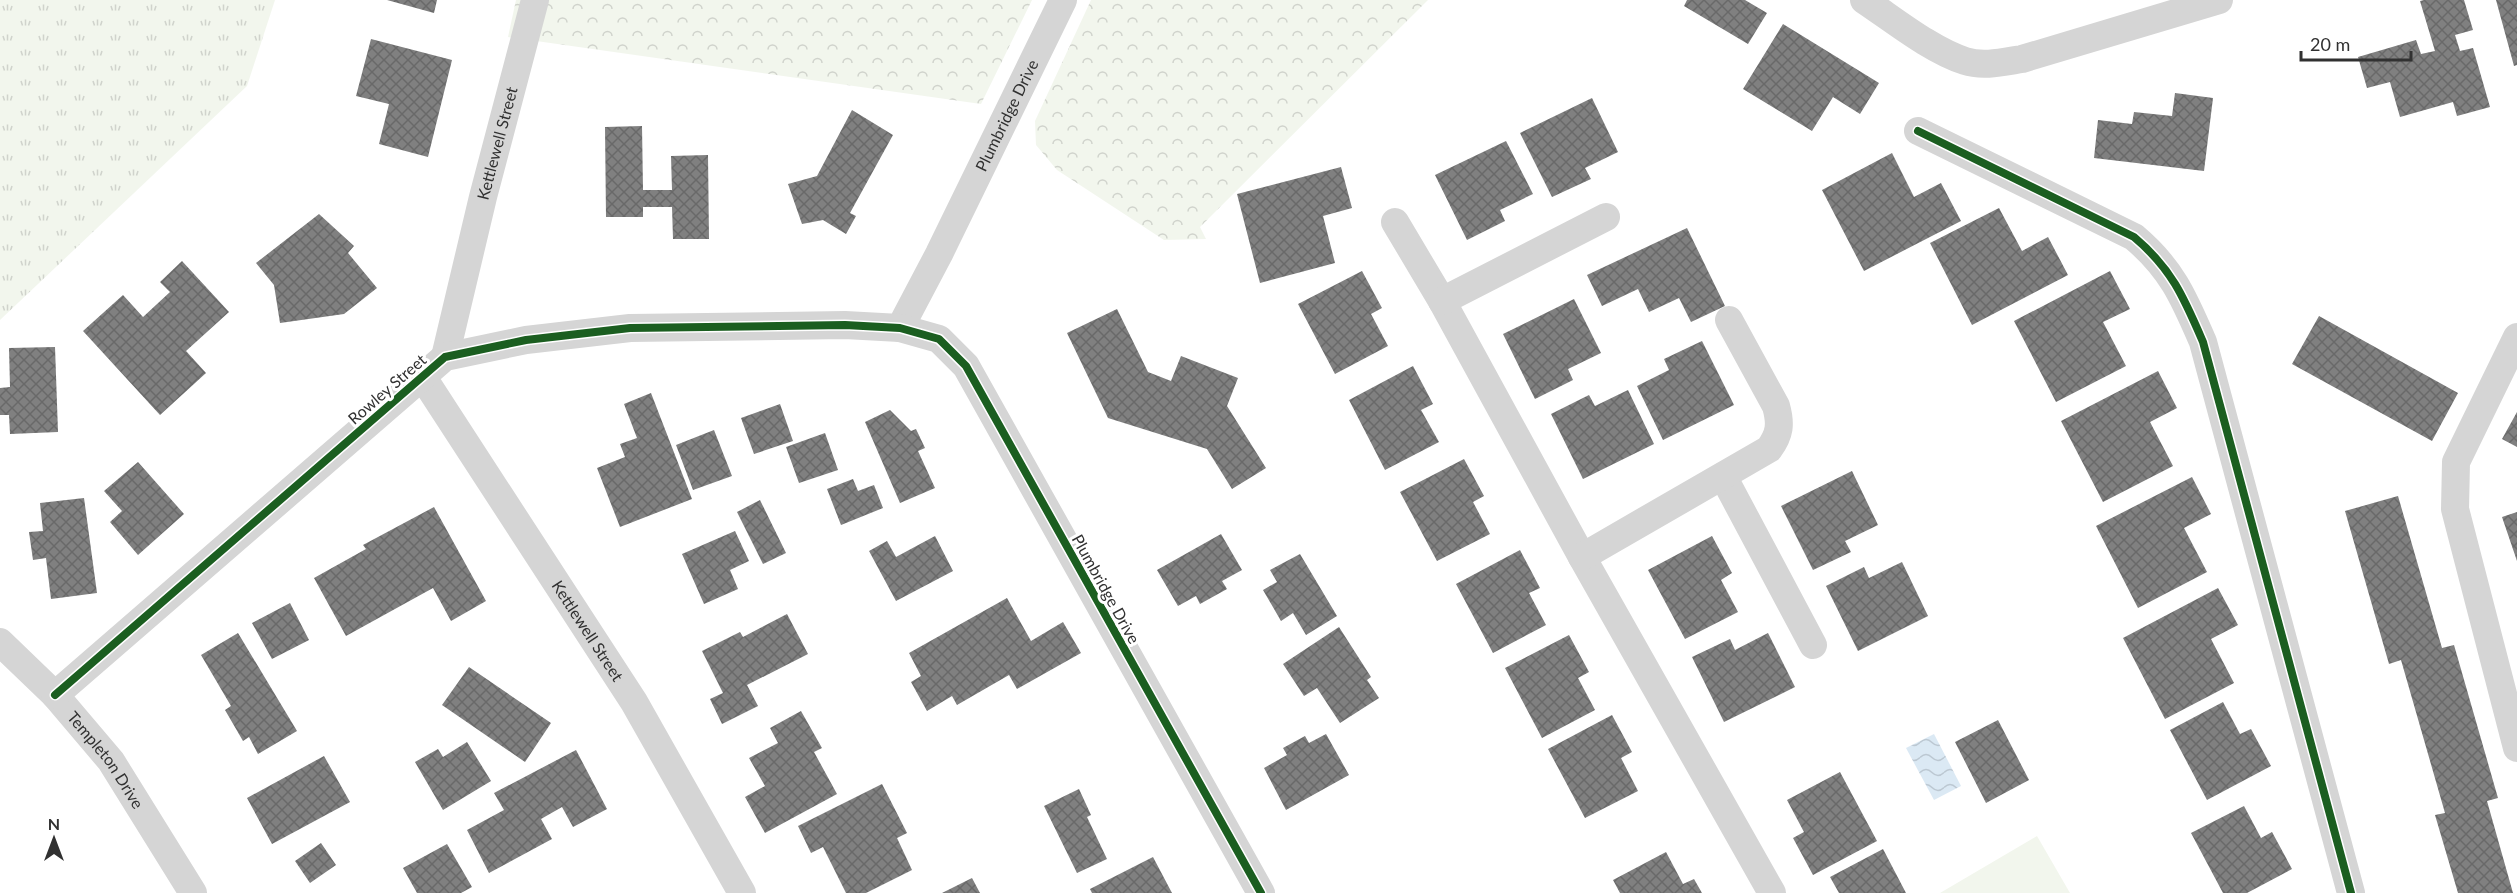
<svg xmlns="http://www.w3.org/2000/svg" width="2517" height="893" viewBox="0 0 2517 893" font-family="Lato,sans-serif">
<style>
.grass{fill:url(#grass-tufts)}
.forest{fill:url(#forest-crowns)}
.garden{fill:#f2f6ed}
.water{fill:url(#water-waves)}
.building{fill:url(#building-cross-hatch)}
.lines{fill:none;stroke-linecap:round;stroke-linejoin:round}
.street{stroke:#d5d5d5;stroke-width:28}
.cycleway-casing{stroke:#fff;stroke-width:11}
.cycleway{stroke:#1b5e20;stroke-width:8}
.labels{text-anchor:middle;stroke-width:6;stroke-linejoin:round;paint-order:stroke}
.street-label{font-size:16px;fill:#313131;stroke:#fff}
</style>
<defs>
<pattern id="grass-tufts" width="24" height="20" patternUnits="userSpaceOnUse" patternTransform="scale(1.5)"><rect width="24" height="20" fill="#f2f6ed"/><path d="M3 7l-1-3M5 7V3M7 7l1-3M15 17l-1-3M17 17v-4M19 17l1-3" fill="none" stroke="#d0d3cc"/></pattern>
<pattern id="forest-crowns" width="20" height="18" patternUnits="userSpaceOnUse" patternTransform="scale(1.5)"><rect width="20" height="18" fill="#f2f6ed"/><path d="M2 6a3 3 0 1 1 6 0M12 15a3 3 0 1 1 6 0" fill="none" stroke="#d0d3cc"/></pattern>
<pattern id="water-waves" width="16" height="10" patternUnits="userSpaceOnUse" patternTransform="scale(1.5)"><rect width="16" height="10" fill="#dbe9f4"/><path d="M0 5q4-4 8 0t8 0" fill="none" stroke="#bcc8d2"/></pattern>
<pattern id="building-cross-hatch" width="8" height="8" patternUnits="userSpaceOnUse" patternTransform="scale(1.5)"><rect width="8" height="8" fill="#808080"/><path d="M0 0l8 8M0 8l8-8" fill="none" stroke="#696969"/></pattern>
</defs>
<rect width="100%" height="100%" fill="#fff"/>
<path class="grass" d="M0,0H275L247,86L0,320Z"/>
<path class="forest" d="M516,0H1032L981,104L508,37Z
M1091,0H1428L1200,227L1206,239L1164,240L1057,170L1036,145L1035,121Z"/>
<path class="garden" d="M2037,836L2070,893H1940Z"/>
<path class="water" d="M1934,734L1961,786L1934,800L1906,748Z"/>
<path class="building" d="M387,0H437L434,13Z
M1687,0H1745L1767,13L1748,44L1684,6Z
M2424,0H2464L2473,30L2455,35L2460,51L2473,48L2490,107L2457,116L2453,102L2400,117L2390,82L2367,88L2358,57L2416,40L2421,54L2435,51L2420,1Z
M2496,0H2517V65L2514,66Z
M1783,24L1879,83L1860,114L1833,97L1812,131L1743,89Z
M371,39L452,60L428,157L379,144L389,104L356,96Z
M2175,93L2213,98L2204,171L2094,158L2098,120L2132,124L2134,112L2172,116Z
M1592,98L1618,152L1585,168L1591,179L1552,197L1520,133Z
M852,110L893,135L850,213L856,216L846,234L823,220L802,224L788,184L817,176Z
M642,126L643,190H672L671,156L708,155L709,239H673L672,207H643V217H606L605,127Z
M1506,141L1533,194L1500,210L1505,221L1467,240L1435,175Z
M1892,153L1914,197L1941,183L1961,221L1864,271L1822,190Z
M1341,167L1352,208L1323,216L1335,263L1260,283L1237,194Z
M1999,208L2022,251L2048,237L2068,275L1972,325L1930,243Z
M319,214L354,246L348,253L377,288L344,314L280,323L274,285L256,263Z
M1687,228L1725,306L1691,322L1679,298L1649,312L1638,289L1602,306L1587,275Z
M182,261L229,312L186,351L206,373L160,415L83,331L123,295L143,317L170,292L160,282Z
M1362,271L1382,308L1371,314L1388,346L1335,374L1298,304Z
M2110,271L2130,309L2103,322L2126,366L2056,402L2014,321Z
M1574,299L1601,353L1568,369L1573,380L1535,399L1503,334Z
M1117,309L1148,372L1171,381L1181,356L1238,378L1227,406L1266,468L1232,489L1207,449L1108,418L1067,333Z
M2319,316L2458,393L2432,441L2292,364Z
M1702,341L1734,405L1663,440L1637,386L1669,370L1664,359Z
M55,347L58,432L10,434L9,415H0V388L10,387L9,348Z
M1413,366L1433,404L1421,410L1439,442L1385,470L1349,400Z
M2158,371L2177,408L2150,422L2173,466L2103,502L2061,421Z
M1628,390L1654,444L1583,479L1551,414L1589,395L1595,406Z
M651,393L692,499L620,527L597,468L625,457L620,444L637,438L624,404Z
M780,404L793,441L754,454L741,418Z
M890,410L911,431L916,429L925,448L918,451L935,488L900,503L865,422Z
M2517,412V447L2502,439Z
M714,430L732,476L693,490L676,445Z
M825,433L838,470L799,483L786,447Z
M1464,459L1484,496L1473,502L1490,534L1437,561L1400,492Z
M138,462L184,514L138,555L110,522L122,511L104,491Z
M1852,471L1878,525L1845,541L1851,552L1813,570L1781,506Z
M2192,477L2211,514L2184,528L2207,572L2138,608L2096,526Z
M853,479L858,491L874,485L883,508L841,525L827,489Z
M2398,496L2442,648L2454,645L2498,798L2487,801L2513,893H2458L2435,815L2445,813L2401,660L2389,664L2345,511Z
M84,498L97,593L51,599L46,558L33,560L29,532L43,531L40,503Z
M760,500L786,553L763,564L737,512Z
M434,507L486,601L451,621L433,588L346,636L314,578L366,549L363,545Z
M2517,512V561L2502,517Z
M735,531L749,561L730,570L738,589L704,604L682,554Z
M1221,534L1242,570L1222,581L1227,589L1200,604L1196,596L1178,606L1157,570Z
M935,536L953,571L896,601L869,551L887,541L896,557Z
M1712,536L1732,573L1721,580L1738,612L1685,639L1648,570Z
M1520,550L1540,588L1529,593L1546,625L1493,653L1456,584Z
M1300,554L1337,616L1306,635L1293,613L1281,621L1263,590L1277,582L1270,570Z
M1902,562L1928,616L1858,651L1826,586L1864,567L1869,578Z
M2218,588L2238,625L2211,639L2234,683L2165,719L2123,638Z
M1007,598L1031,641L1063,622L1081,653L1017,689L1009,675L957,705L952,696L927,711L911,682L921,676L909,653Z
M290,603L309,640L272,659L252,623Z
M787,614L808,654L747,685L758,706L722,724L710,699L723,693L702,651L740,632L743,637Z
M1339,627L1371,677L1367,680L1379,698L1340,723L1317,688L1304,696L1283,664Z
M238,633L297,731L258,754L249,737L243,741L225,710L231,706L201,655Z
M1768,633L1795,687L1724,722L1692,657L1730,639L1735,650Z
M1569,635L1589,672L1578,678L1595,710L1542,738L1505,668Z
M469,667L551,723L525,762L442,705Z
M2223,702L2240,734L2251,729L2271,766L2207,800L2170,730Z
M801,711L822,748L814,752L837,794L765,833L745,797L765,786L749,758L778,743L770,728Z
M1612,715L1632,752L1621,758L1638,791L1585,818L1548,749Z
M1998,720L2029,780L1986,803L1955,742Z
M1326,734L1349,775L1286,810L1264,768L1287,755L1283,748L1305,736L1309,743Z
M467,742L491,781L443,810L415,762L438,749L443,757Z
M576,750L607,809L573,827L562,807L541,819L552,839L489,873L467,830L504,810L494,793Z
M324,756L350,802L272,844L247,798Z
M1840,772L1877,841L1813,875L1793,838L1804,832L1787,800Z
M882,784L907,833L897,838L912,870L866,893H846L823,847L811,853L798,826Z
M1079,789L1091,815L1087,817L1107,859L1077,873L1044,806Z
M2244,806L2261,838L2272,832L2292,869L2247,893H2223L2191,833Z
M321,843L336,865L310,883L295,861Z
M447,844L472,887L461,893H417L403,868Z
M1883,849L1906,893H1839L1830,877Z
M1666,852L1683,884L1694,879L1702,893H1620L1613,880Z
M1153,857L1172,893H1092L1090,889Z
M972,878L980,893H942Z"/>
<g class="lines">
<g class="street">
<path d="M1864,0C1894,20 1931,50 1965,61C1983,67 2003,62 2022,59L2219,0"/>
<path d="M1918,131L2134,237C2172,269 2184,298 2203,342L2351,893"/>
<path d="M1395,222L1442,301L1582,557L1772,893"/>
<path d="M1442,301L1606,217"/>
<path id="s1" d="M900,328L939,254L1063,0"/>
<path d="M2517,337L2456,462L2455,509L2517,748"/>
<path id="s2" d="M445,357L483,197L535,0"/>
<path id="s3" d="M422,376L634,702L742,893"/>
<path d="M1723,476L1813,645"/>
<path d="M1582,557L1769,449C1780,434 1781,424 1776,406L1729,320"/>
<path id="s4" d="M0,642L55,695L111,761L193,893"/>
<path d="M55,695L445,357L526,340L630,328L845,325L900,328L939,339L966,366L1261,893"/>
</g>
<defs>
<path id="cycleway" d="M1918,131L2134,237C2172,269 2184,298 2203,342L2351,893
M55,695L445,357L526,340L630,328L845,325L900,328L939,339L966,366L1261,893"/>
</defs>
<use href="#cycleway" class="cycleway-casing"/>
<use href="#cycleway" class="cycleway"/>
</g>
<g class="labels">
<g class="street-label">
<text dy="6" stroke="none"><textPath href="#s1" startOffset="238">Plumbridge Drive</textPath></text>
<text dy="6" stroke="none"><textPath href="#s2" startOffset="220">Kettlewell Street</textPath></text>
<text transform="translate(387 389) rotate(-41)" y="6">Rowley Street</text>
<text transform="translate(1106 589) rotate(61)" y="6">Plumbridge Drive</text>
<text dy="6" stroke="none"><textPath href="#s3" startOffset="304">Kettlewell Street</textPath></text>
<text dy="6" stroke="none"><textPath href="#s4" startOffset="159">Templeton Drive</textPath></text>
</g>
</g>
<g transform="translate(54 839)" stroke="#ffffff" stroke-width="4.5" paint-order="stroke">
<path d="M0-4.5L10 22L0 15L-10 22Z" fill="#313131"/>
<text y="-9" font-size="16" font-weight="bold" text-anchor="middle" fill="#313131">N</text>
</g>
<path d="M2301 51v9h110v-9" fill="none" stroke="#313131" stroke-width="3"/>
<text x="2310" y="51" font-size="18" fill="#313131" stroke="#ffffff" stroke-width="4.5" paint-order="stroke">20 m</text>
</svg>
